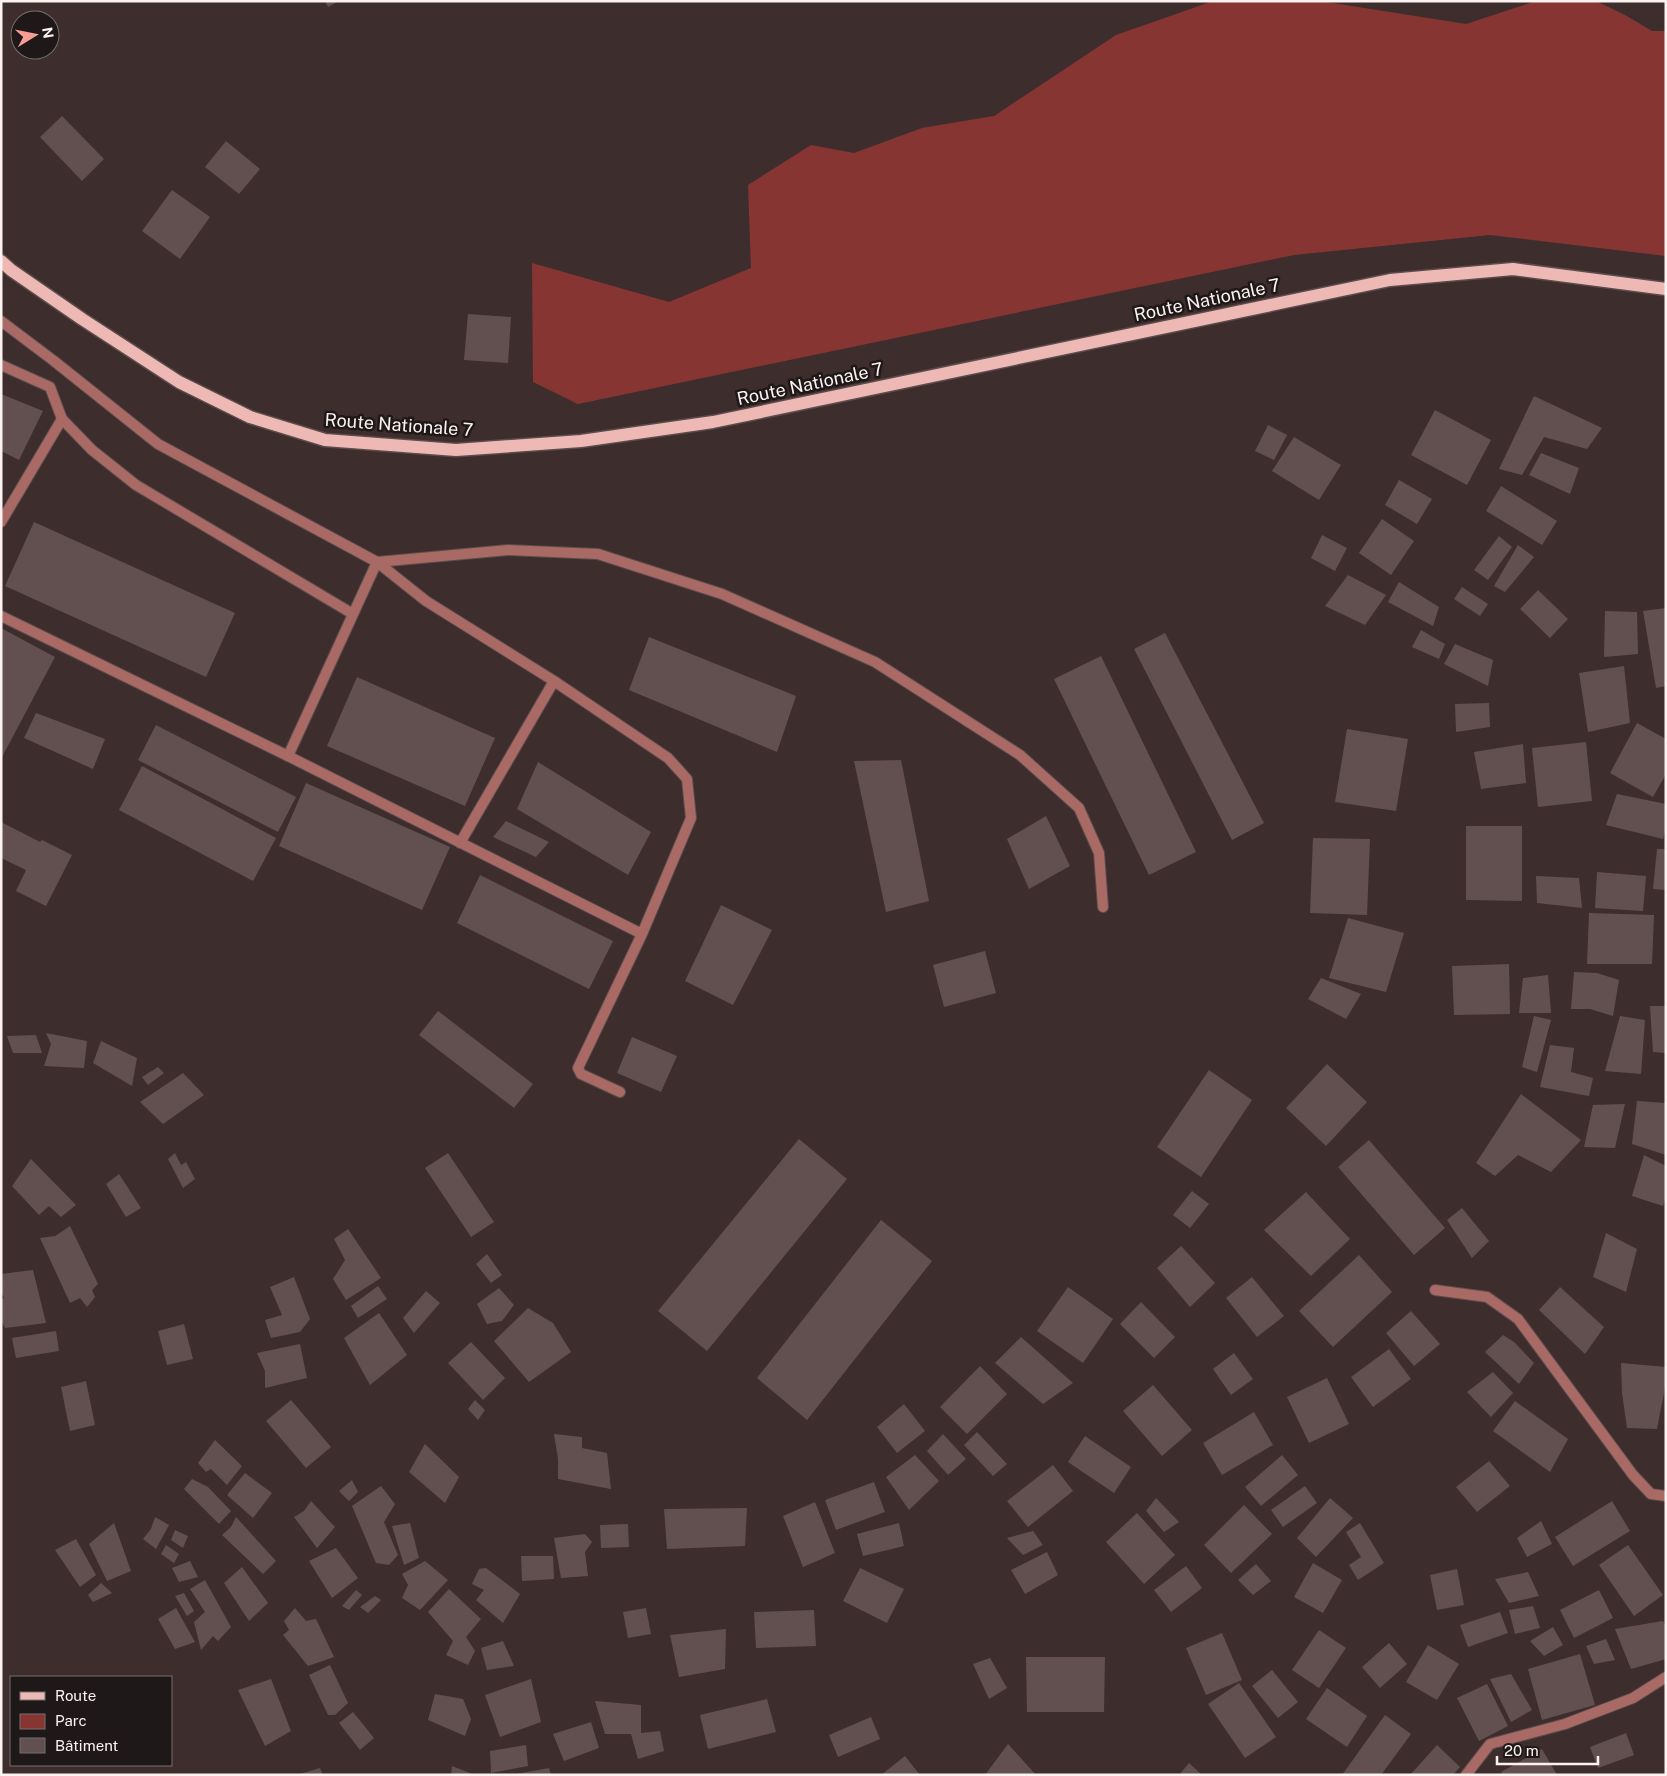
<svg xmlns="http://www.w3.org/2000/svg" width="1667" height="1776" viewBox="0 0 1667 1776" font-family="'Public Sans',sans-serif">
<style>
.green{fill:#873533}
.building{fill:#61504f}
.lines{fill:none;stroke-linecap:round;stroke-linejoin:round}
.lane-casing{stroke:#5c4d4c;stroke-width:12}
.street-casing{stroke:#5c4d4c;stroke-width:12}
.primary-casing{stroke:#5c4d4c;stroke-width:15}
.lane{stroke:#a96a65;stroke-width:10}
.street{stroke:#a96a65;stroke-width:10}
.primary{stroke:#eeb9b4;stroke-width:12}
.labels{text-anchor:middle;stroke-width:5;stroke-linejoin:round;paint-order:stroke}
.street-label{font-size:18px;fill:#fcf2f1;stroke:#1f1818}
</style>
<rect width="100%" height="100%" fill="#3d2e2d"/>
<path class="green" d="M1213,1H1320L1466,24L1536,1H1596L1625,15L1652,31H1666V256L1490,235L1294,255L578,404L533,382L532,263L669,302L751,268L748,185L811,145L854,153L922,128L994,116L1116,35Z"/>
<path class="building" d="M325,1H339L328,7Z
M62,116L104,159L82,181L40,137Z
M226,141L260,169L239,194L205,167Z
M172,190L210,217L180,259L142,231Z
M468,314L511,317L508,363L464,360Z
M1,394L43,411L19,460L1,451Z
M1534,396L1602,428L1587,449L1544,437L1522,475L1499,469Z
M1435,410L1491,440L1467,485L1411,455Z
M1268,425L1287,435L1274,460L1255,451Z
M1294,437L1341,465L1319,500L1272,471Z
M1541,453L1579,468L1570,494L1529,475Z
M1399,480L1432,499L1417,524L1385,505Z
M1501,486L1557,521L1542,545L1486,511Z
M1382,519L1414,541L1391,575L1359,553Z
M34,522L235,613L206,677L5,586Z
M1322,535L1347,548L1335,571L1311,558Z
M1499,536L1512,547L1488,580L1474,570Z
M1518,545L1534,557L1505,592L1494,586Z
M1348,575L1386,595L1365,625L1325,606Z
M1399,582L1439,607L1433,626L1388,602Z
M1462,587L1488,604L1480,616L1454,599Z
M1538,590L1568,619L1550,638L1520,609Z
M1666,608V686L1656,688L1643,611Z
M1605,611L1637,612L1638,654L1604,657Z
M1,628L55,657L1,759Z
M1421,630L1445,644L1439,659L1412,647Z
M1165,633L1264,823L1232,840L1134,649Z
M649,637L796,696L777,752L629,690Z
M1455,644L1493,660L1488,686L1444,664Z
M1101,656L1196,852L1149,875L1054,679Z
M1624,666L1630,723L1588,732L1579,673Z
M357,677L495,738L465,806L327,746Z
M1489,703L1490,727L1456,732L1455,704Z
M36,713L105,739L93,769L24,738Z
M1637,723L1666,739V774L1653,797L1610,773Z
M156,725L296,797L278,832L138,760Z
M1347,729L1408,739L1396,811L1335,802Z
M1586,742L1592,801L1538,807L1532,748Z
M1523,744L1526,783L1481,789L1474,752Z
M901,760L929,901L886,912L854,761Z
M538,762L651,832L628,875L517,809Z
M142,766L276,838L253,881L119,810Z
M306,783L450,847L422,910L279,846Z
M1617,794L1666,804V828L1663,839L1606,825Z
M1046,816L1070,866L1029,889L1007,839Z
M506,821L549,842L536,857L493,837Z
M1,822L40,842L42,840L72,855L46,906L16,891L26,870L1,858Z
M1466,826H1522V901L1466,900Z
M1313,838L1370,839L1367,915L1310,913Z
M1657,849H1666V890L1653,889Z
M1597,872L1646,876L1643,911L1595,908Z
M480,875L613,941L589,989L457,923Z
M1536,876L1579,878L1582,908L1537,903Z
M721,905L772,930L733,1005L685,981Z
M1589,913L1654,915L1652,964H1587Z
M1348,918L1404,933L1386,992L1329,978Z
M985,951L996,993L944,1007L933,965Z
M1509,964L1510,1014L1454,1015L1452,966Z
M1574,972L1597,973L1619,980L1613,1016L1590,1009H1571Z
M1548,975L1551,1013H1519L1523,978Z
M1321,978L1361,994L1346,1019L1308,999Z
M1650,1006H1666V1053L1653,1052Z
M438,1011L533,1084L514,1108L419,1035Z
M1534,1016L1551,1020L1537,1072L1522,1067Z
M1620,1016L1645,1020L1641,1074L1605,1071Z
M46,1033L87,1041L84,1068L44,1066L51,1044Z
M36,1035L42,1053H13L7,1036Z
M632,1037L677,1056L661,1092L617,1073Z
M101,1041L137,1058L132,1086L93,1063Z
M1550,1045L1574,1048L1571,1072L1593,1078L1589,1096L1540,1087Z
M1327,1064L1367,1102L1326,1146L1286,1108Z
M158,1067L164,1073L148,1085L142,1077Z
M1209,1070L1252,1100L1201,1177L1157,1147Z
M183,1073L204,1095L163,1124L140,1102Z
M1521,1094L1581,1140L1551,1172L1518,1155L1495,1176L1476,1163Z
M1637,1101L1666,1103V1155L1632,1144Z
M1625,1104L1615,1148L1584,1147L1593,1105Z
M799,1139L847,1179L707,1351L658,1311Z
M1369,1140L1445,1228L1414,1255L1338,1167Z
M175,1153L181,1165L186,1162L195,1179L183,1188L168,1159Z
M448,1153L494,1222L471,1237L425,1168Z
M1644,1155L1666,1166V1196L1663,1206L1632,1196Z
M31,1159L76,1205L61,1217L49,1206L39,1215L12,1186Z
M119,1174L141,1208L126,1217L106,1184Z
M1192,1191L1209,1204L1190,1228L1173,1215Z
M1306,1192L1350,1239L1311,1276L1264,1230Z
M1462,1208L1489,1241L1472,1258L1447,1220Z
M881,1220L932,1261L807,1420L757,1378Z
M70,1226L98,1284L92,1290L95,1297L87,1307L80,1298L70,1303L40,1238L55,1236Z
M348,1229L381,1278L346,1300L333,1279L345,1260L334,1239Z
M1606,1233L1637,1249L1626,1292L1593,1277Z
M1181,1246L1215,1283L1190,1307L1157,1268Z
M487,1254L502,1275L491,1283L476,1264Z
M1359,1255L1392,1292L1333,1347L1299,1311Z
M33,1270L46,1323L5,1328L1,1320V1300L4,1298L1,1291V1274Z
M294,1277L310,1319L300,1332L271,1338L265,1320L282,1315L270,1287Z
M1252,1277L1284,1316L1257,1337L1226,1298Z
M378,1286L387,1299L358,1318L351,1306Z
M1068,1287L1113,1319L1083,1363L1037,1331Z
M1560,1287L1604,1327L1585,1354L1539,1310Z
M499,1288L514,1305L502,1321L487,1324L477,1304Z
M426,1291L440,1303L414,1333L403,1318Z
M1141,1302L1175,1337L1154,1358L1120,1324Z
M528,1308L553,1323L571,1352L529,1382L494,1341Z
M1411,1311L1440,1344L1414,1366L1386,1333Z
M379,1313L407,1355L370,1385L344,1338Z
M184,1324L193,1359L167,1365L158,1331Z
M56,1331L59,1351L16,1358L12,1338Z
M1503,1335L1514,1342L1534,1363L1519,1384L1485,1352Z
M1021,1337L1073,1383L1043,1404L995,1363Z
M471,1342L505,1378L483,1400L448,1363Z
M300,1344L307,1378L265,1388V1371L257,1353Z
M1389,1349L1411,1379L1373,1407L1351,1377Z
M1234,1353L1253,1379L1231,1395L1213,1369Z
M1621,1363L1666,1367V1382L1657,1429L1627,1428L1622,1393Z
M980,1366L1007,1394L967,1434L940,1407Z
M1493,1372L1513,1393L1491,1417L1467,1392Z
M1327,1378L1349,1424L1309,1443L1287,1397Z
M86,1381L95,1425L70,1431L61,1387Z
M1153,1385L1192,1430L1162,1456L1123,1411Z
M291,1400L331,1447L306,1468L266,1421Z
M475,1400L485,1410L478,1420L468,1409Z
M1515,1401L1568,1439L1550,1472L1493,1431Z
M904,1404L925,1431L897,1453L877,1427Z
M1254,1412L1273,1445L1222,1475L1203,1443Z
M977,1432L1007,1464L993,1476L964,1445Z
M554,1434L582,1437V1448L607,1453L611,1489L558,1479V1459Z
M943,1434L966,1459L948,1475L927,1451Z
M1085,1436L1131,1467L1114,1493L1068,1462Z
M215,1440L242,1466L227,1485L211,1469L206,1472L198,1463Z
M425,1444L459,1477L445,1503L409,1472Z
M915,1455L939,1481L909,1510L886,1477Z
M1282,1455L1298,1475L1261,1506L1245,1487Z
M1489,1461L1510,1486L1477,1512L1456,1487Z
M1053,1465L1073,1491L1028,1527L1007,1501Z
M245,1473L272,1493L253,1518L227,1495Z
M192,1479L208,1487L231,1511L219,1524L184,1489Z
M352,1480L358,1492L349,1501L339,1491Z
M874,1482L885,1512L836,1530L825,1500Z
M381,1486L395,1504L384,1522L398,1555L389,1565L376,1563L352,1506Z
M1305,1486L1317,1503L1283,1527L1271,1510Z
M1156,1498L1179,1522L1164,1532L1146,1511Z
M1330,1498L1353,1518L1316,1557L1297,1538Z
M311,1501L335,1527L317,1548L294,1517L304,1511Z
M1612,1501L1630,1531L1573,1566L1555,1537Z
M815,1502L835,1553L803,1567L783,1516Z
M1244,1505L1272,1534L1231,1573L1204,1545Z
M747,1508L745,1546L667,1549L664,1509Z
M1137,1513L1175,1555L1144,1584L1106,1542Z
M155,1517L169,1525L156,1549L143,1539L151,1529Z
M236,1517L276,1561L263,1574L222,1535L231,1527Z
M1541,1521L1552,1544L1527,1557L1517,1538Z
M114,1523L131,1571L107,1581L89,1544Z
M410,1523L419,1558L404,1565L392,1526Z
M899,1523L904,1546L863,1556L857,1534Z
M1360,1523L1384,1563L1358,1580L1349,1565L1361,1557L1346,1532Z
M628,1524L629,1547L601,1548L600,1525Z
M175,1530L188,1536L183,1548L171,1540Z
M1033,1531L1043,1545L1023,1555L1007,1538Z
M585,1534L592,1542L585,1552L588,1576L561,1578L554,1538Z
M76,1539L96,1575L80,1587L55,1550Z
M166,1545L179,1554L174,1563L161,1554Z
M1628,1545L1663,1595L1634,1616L1599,1565Z
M336,1548L358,1578L332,1598L309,1561Z
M1047,1552L1058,1575L1025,1594L1011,1570Z
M521,1556H553L554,1579L522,1581Z
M190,1561L198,1577L179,1582L172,1568Z
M425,1561L448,1580L420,1610L402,1598L408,1585L402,1574Z
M1313,1563L1342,1580L1323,1613L1294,1597Z
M1256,1564L1271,1581L1253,1595L1238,1580Z
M1186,1566L1202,1588L1171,1612L1154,1590Z
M242,1567L268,1603L249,1621L224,1583Z
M486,1568L520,1594L503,1623L476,1600L484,1590L472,1584L479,1569Z
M860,1568L904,1589L887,1623L843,1601Z
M1457,1569L1464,1605L1437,1610L1430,1575Z
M1528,1572L1539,1596L1509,1603L1495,1579Z
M205,1580L231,1627L218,1641L213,1636L201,1650L194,1622L205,1612L190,1589Z
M101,1583L112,1593L93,1602L88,1595Z
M449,1589L481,1619L466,1637L475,1651L468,1665L446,1655L453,1641L428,1612Z
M356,1590L362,1595L349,1610L342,1606Z
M1599,1590L1613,1618L1574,1638L1560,1610Z
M184,1593L194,1611L187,1616L175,1596Z
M375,1596L381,1600L368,1613L360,1607Z
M1533,1606L1540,1628L1515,1634L1509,1610Z
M176,1608L195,1642L175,1649L158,1619Z
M295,1608L306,1621L316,1619L334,1657L308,1666L283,1635L289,1630L284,1621Z
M646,1608L651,1634L628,1638L623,1612Z
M814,1610L816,1646L756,1648L754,1612Z
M1500,1612L1508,1633L1468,1647L1460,1625Z
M1663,1621L1666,1627V1659L1631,1669L1615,1629Z
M1553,1627L1563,1645L1544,1656L1530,1641Z
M726,1629L725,1669L679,1677L670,1635Z
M1319,1630L1346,1648L1319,1688L1292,1670Z
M1222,1633L1242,1680L1206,1695L1186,1648Z
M1606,1639L1615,1660L1594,1664L1586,1646Z
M503,1641L514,1666L487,1670L481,1648Z
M1389,1643L1407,1664L1380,1688L1362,1667Z
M1428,1645L1459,1664L1437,1700L1406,1682Z
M1580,1654L1595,1705L1542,1720L1528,1669Z
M1026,1657H1105L1104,1712H1027Z
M990,1658L1007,1688L989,1699L973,1664Z
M330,1665L348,1703L335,1715H328L309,1675Z
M1272,1670L1298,1702L1278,1718L1252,1686Z
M1511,1674L1532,1710L1511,1722L1490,1679Z
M271,1679L291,1731L265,1746L238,1690Z
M531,1679L541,1722L500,1737L485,1695Z
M1239,1683L1276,1737L1245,1758L1208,1704Z
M1487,1684L1508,1726L1479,1741L1457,1698Z
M1327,1688L1367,1716L1347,1747L1306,1719Z
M435,1694L463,1699L471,1719L465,1736L428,1720Z
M767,1699L776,1732L708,1749L700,1715Z
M595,1701L641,1705V1733L660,1731L664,1751L638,1759L631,1734H605Z
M353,1712L374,1738L360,1750L339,1723Z
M1385,1715L1411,1734L1381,1775H1342Z
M871,1717L880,1739L838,1757L829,1735Z
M591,1722L599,1748L564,1761L553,1734Z
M1626,1733L1634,1755L1598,1768L1590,1747Z
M1008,1744L1036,1775H985Z
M526,1745L528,1766L491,1773L490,1751Z
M1437,1745L1460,1767L1453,1775H1410Z
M1542,1749L1557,1775H1503L1501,1772Z
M905,1756L920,1775H881Z
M1189,1763L1202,1775H1179Z
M452,1766L475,1775H451Z
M320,1768L323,1775H300V1774Z
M549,1768L551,1775H516V1774Z"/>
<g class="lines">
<defs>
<path id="lane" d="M1,522L62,419
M1,616L288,756"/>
<path id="street" d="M1,321L54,361L158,444L377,562L426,601L554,681L668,758L687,779L691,818L642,934L288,756L377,562
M1,365L50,387L62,419L92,450L136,485L353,614
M377,562L508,550L598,554L722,594L875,662L1020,755L1079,808L1099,853L1103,907
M460,843L554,681
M620,1092L581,1074L578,1068L642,934
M1435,1290L1487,1297L1518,1319L1633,1475L1651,1494L1666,1496
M1466,1775L1490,1744L1565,1724L1633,1698L1666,1677"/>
<path id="primary" d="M1,261L11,270L82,319L179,382L250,417L325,440L456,450L581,441L713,422L1390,280L1513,269L1666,289"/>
</defs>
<use href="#lane" class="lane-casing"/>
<use href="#street" class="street-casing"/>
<use href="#primary" class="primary-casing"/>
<use href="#lane" class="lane"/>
<use href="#street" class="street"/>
<use href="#primary" class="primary"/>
</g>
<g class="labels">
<g class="street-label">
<text transform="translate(1207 300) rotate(-12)" y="6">Route Nationale 7</text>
<text transform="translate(810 384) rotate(-12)" y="6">Route Nationale 7</text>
<text transform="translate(399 425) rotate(4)" y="6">Route Nationale 7</text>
</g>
</g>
<rect width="1667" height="1776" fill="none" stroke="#fcf2f1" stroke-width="5"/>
<rect x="10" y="1676" width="162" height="90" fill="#1f1818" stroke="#776f6f"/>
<rect x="20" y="1692" width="25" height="8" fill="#eeb9b4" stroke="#776f6f"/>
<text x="55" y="1701" font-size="15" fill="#fcf2f1">Route</text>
<rect x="20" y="1714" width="25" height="15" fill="#873533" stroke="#776f6f"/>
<text x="55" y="1726" font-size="15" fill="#fcf2f1">Parc</text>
<rect x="20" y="1738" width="25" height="15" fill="#61504f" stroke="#776f6f"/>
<text x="55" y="1751" font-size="15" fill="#fcf2f1">Bâtiment</text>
<g transform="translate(35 35) rotate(80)"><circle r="24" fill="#1f1818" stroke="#776f6f"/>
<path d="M0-4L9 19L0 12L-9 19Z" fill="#f59c95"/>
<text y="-8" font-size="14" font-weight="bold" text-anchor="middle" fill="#fcf2f1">N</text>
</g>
<path d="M1497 1756v8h101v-8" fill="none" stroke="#fcf2f1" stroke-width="2.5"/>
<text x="1504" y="1756" font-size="15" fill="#fcf2f1" stroke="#1f1818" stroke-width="4" paint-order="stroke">20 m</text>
</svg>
